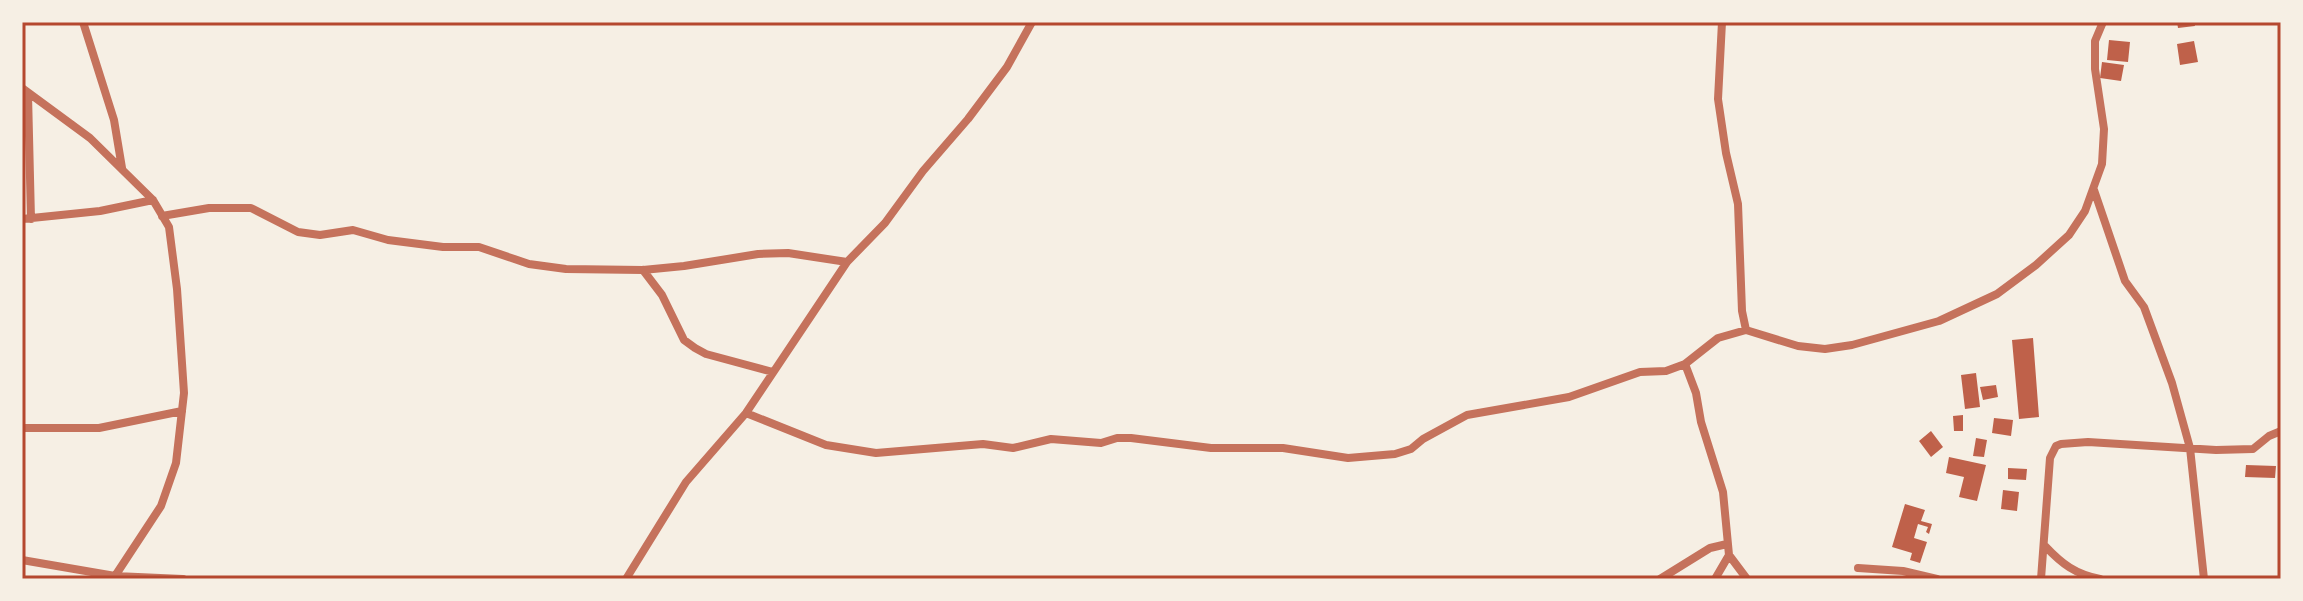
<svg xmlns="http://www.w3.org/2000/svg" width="2303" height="601" viewBox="0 0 2303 601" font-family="'Open Sans',sans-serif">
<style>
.building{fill:#bf614a}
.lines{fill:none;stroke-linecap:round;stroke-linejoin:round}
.minor{stroke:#c5725c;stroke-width:8}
.neatline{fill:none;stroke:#b5482f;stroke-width:3}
</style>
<rect width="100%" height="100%" fill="#f6efe4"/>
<path class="building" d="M2177,22H2194L2195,26L2178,28Z
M2109,40L2130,42L2128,62L2107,60Z
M2194,41L2198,62L2180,65L2177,44Z
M2102,62L2124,65L2121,81L2100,78Z
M2033,338L2039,417L2019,419L2012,340Z
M1976,373L1980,407L1965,409L1961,375Z
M1996,385L1998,397L1983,400L1980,387Z
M1963,415V431H1954L1953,416Z
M1994,418L2013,420L2011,436L1992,433Z
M1931,431L1943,447L1931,457L1919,441Z
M1976,438L1987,440L1984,457L1973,456Z
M1949,457L1986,465L1977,501L1959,497L1964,477L1946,473Z
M2246,465L2276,466L2275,478L2245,477Z
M2008,468L2027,469L2026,480L2008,479Z
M2003,490L2019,492L2017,511L2001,509Z
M1905,504L1925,510L1921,521L1932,524L1929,534L1926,532L1928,527L1918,524L1914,538L1927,542L1920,563L1910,560L1912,553L1892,547Z"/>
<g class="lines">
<path class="minor" d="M83,22L114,120L122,168
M1722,22L1718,99L1726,153L1738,204L1742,311L1746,330
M22,88L90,138L153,200L169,227L177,289L184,393L176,463L161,506L115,576
M28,94L31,219
M2094,190L2125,281L2144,307L2172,383L2190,448L2204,579
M162,216L209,208H251L298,232L320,235L353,230L388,240L443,247H479L529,264L566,269L643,270L684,266L758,254L788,253L847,262
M22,219L100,211L153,200
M643,270L662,295L684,340L695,348L706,354L773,372
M1685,364L1696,393L1701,422L1723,492L1729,555L1747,579
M746,413L826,445L876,453L983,444L1013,448L1051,439L1101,443L1117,438H1131L1211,448H1283L1348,458L1395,454L1411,449L1423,439L1467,415L1569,397L1640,372L1666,371L1685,364L1718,338L1746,330L1798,346L1825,349L1852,345L1939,321L1997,294L2036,265L2069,235L2085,211L2102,164L2104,129L2095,69V41L2103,22
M22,428H99L182,411
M2045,546C2062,564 2075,574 2100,579
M22,560L115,576L183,579
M1858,568L1903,571L1937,579
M626,579L686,482L746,413L847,262L885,223L923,171L968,119L1007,67L1032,22
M1660,579L1710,548L1727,544
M1715,579L1729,555
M2041,579L2050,458L2056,446L2061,444L2088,442L2216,450L2253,449L2269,436L2281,431"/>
</g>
<rect width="2303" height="601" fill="none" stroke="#f6efe4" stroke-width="48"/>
<rect x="24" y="24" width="2255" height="553" class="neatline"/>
</svg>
